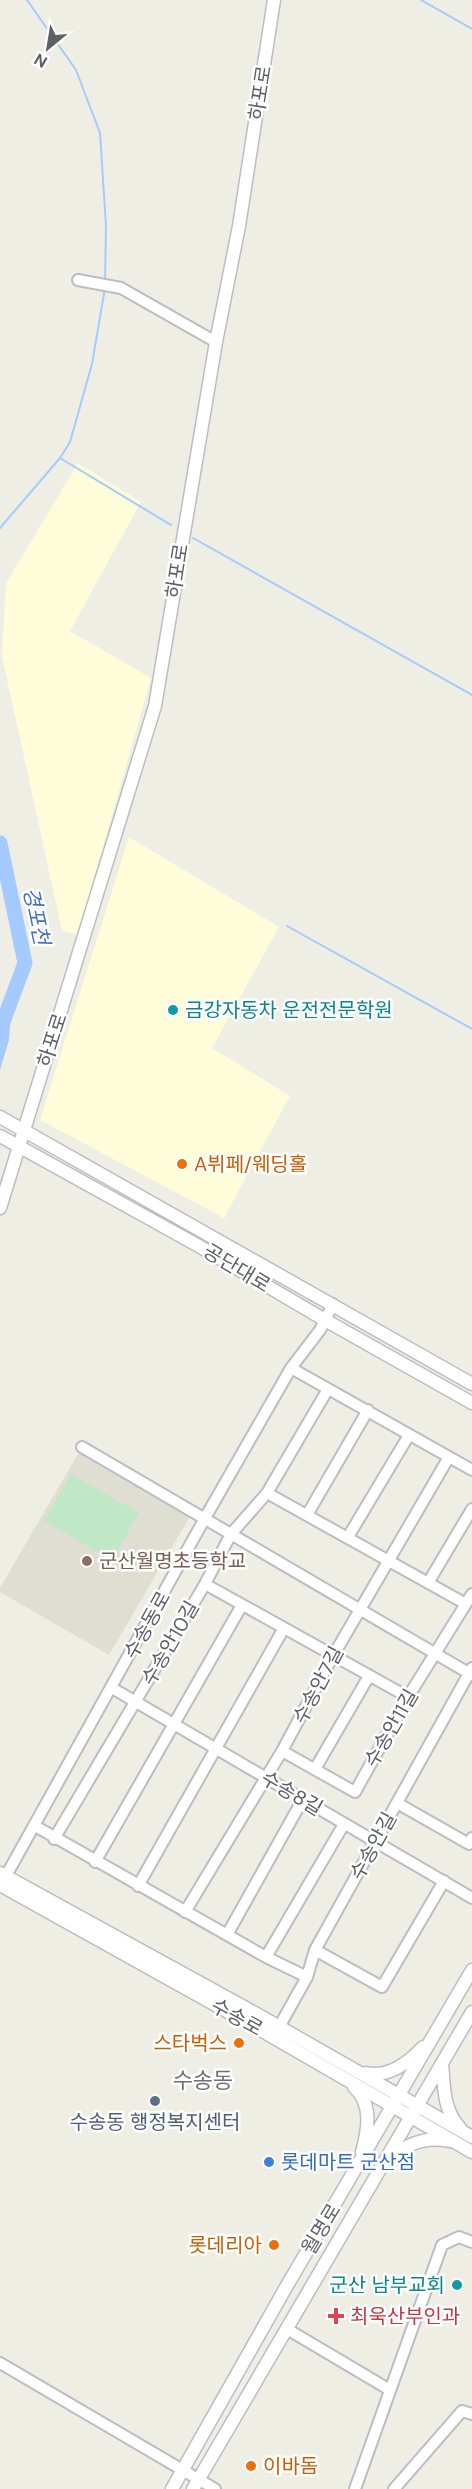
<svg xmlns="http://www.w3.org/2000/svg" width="472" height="2489" viewBox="0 0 472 2489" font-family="'DM Sans','Noto Sans KR',sans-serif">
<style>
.commercial{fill:#fffcd9}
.education{fill:#dfded2}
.green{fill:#c0e8c6}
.water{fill:#a4caff}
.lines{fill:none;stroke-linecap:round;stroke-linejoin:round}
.stream{stroke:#a4caff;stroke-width:2}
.river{stroke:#a4caff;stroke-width:15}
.minor-casing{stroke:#bcbdc3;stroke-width:14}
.tertiary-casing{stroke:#bcbdc3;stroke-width:15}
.minor{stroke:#fff;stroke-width:10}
.tertiary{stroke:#fff;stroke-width:12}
.culture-dot{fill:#0f9aa8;stroke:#fff;stroke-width:2}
.food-dot{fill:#e8710a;stroke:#fff;stroke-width:2}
.education-dot{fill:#8d6e63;stroke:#fff;stroke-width:2}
.service-dot{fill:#5c6f8a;stroke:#fff;stroke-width:2}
.shop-dot{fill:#3f7fe0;stroke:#fff;stroke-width:2}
.health-dot{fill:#e0444e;stroke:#fff;stroke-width:2}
.labels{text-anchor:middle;stroke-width:5;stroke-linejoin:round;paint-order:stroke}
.street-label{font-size:20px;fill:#5c5f65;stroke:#fff}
.culture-label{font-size:20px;fill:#0d838f;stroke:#fff;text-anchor:start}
.food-label{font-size:20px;fill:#c56008;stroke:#fff;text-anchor:start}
.education-label{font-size:20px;fill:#785e54;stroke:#fff;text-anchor:start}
.service-label{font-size:20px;fill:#4e5e75;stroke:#fff}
.shop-label{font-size:20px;fill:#366cbe;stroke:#fff;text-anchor:start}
.health-label{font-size:20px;fill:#be3a42;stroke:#fff;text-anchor:start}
.water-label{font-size:21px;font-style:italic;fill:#426fc8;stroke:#fff}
.quarter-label{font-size:22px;fill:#6d7177;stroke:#fff}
</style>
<rect width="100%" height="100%" fill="#efeee4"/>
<path class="commercial" d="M78,463L141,502L70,631L151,678L78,935L62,931L2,656L6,583Z
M129,837L279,927L212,1048L290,1096L224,1218L40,1120Z"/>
<path class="education" d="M82,1447L193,1511L109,1655L0,1592V1588Z"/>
<path class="green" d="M71,1474L139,1513L112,1560L44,1521Z"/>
<path class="water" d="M11,1011L9,1040L0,1070V1025Z"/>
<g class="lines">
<path class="stream" d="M27,0L76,70L100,133L106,226L105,283
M421,0L472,29
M60,458L171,525
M0,528L60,458L70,442L92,364L105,288
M193,538L472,695
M287,926L472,1029"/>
<path class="river" d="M0,843L25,963L0,1030"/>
<defs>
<path id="minor" d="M78,280L121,288L216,342
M291,1368L472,1470
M82,1447L472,1675
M267,1493L466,1604
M307,1515L368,1410
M348,1537L409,1435
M428,1583L472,1509
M205,1584L408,1697
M112,1688L472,1898
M282,1751L355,1792L408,1697L472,1594
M315,1769L369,1676
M397,1803L469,1844L472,1838
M35,1826L266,1957L307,1977
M54,1839L205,1584L231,1534L267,1493L328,1389
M95,1862L242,1605
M2,1883L205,1518L291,1368L320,1330L333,1304
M138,1886L284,1628
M185,1912L282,1751L333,1656L449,1457
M227,1935L303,1799
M315,1950L382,1987L444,1881
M266,1957L344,1824
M279,2027L307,1977L315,1950L472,1668
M287,2329L390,2390
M0,2363L215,2489
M355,2489L442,2245L459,2237L472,2242
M394,2489L462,2411L472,2414"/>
<path id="tertiary" d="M0,1117L472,1384
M0,1136L197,1245L325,1320L472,1403
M0,1208L155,706L216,342L239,226L274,0
M0,1873L255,2013L472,2137
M0,1885L264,2032L472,2152
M442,2063C444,2086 443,2110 460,2128
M366,2073C388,2078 409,2062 423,2047
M354,2087C373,2104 368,2130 362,2152
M389,2160C405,2144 426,2136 449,2141
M172,2489L285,2289L472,1970
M193,2489L472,2012"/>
</defs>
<use href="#minor" class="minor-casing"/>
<use href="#tertiary" class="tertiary-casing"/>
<use href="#minor" class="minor"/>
<use href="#tertiary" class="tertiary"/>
</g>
<g class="culture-dot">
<circle cx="173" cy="1010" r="6"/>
<circle cx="457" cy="2285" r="6"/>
</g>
<g class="food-dot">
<circle cx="182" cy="1164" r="6"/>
<circle cx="239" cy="2043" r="6"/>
<circle cx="274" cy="2245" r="6"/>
<circle cx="251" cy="2466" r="6"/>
</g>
<circle class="education-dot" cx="87" cy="1561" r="6"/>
<circle class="service-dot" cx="155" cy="2101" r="6"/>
<circle class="shop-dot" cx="269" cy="2162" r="6"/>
<path class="health-dot" d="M333 2307h6v6h6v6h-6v6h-6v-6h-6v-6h6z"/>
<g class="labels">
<g class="street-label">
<text transform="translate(260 93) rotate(-81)" y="7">하포로</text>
<text transform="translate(177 571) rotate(-81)" y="7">하포로</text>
<text transform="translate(52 1040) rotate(-72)" y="7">하포로</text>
<text transform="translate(237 1268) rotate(31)" y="7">공단대로</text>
<text transform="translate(147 1625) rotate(-61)" y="7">수송동로</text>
<text transform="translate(170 1643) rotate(-60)" y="7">수송안10길</text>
<text transform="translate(318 1685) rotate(-62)" y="7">수송안7길</text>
<text transform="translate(391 1728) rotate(-60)" y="7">수송안11길</text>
<text transform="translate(292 1793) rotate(31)" y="7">수송8길</text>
<text transform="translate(373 1846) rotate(-61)" y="7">수송안길</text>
<text transform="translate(237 2017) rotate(29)" y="7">수송로</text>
<text transform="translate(321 2229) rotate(-59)" y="7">월명로</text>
</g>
<g class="culture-label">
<text x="185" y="1017">금강자동차 운전전문학원</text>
<text x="445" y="2292" text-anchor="end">군산 남부교회</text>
</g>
<g class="food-label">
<text x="194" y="1171">A뷔페/웨딩홀</text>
<text x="227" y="2050" text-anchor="end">스타벅스</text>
<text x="262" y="2252" text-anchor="end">롯데리아</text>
<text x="263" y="2473">이바돔</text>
</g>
<g class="education-label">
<text x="99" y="1568">군산월명초등학교</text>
</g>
<g class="service-label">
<text x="155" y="2129">수송동 행정복지센터</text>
</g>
<g class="shop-label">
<text x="281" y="2169">롯데마트 군산점</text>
</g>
<g class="health-label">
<text x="350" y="2323">최욱산부인과</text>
</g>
<g class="water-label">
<text transform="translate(36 916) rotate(78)" y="7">경포천</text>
</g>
<g class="quarter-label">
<text x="203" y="2088">수송동</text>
</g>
</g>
<g transform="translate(48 48) rotate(210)" stroke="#ffffff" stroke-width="4.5" paint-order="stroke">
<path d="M0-4.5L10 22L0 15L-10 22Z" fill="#5c5f65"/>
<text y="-9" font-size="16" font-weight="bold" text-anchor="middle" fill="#5c5f65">N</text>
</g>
</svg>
